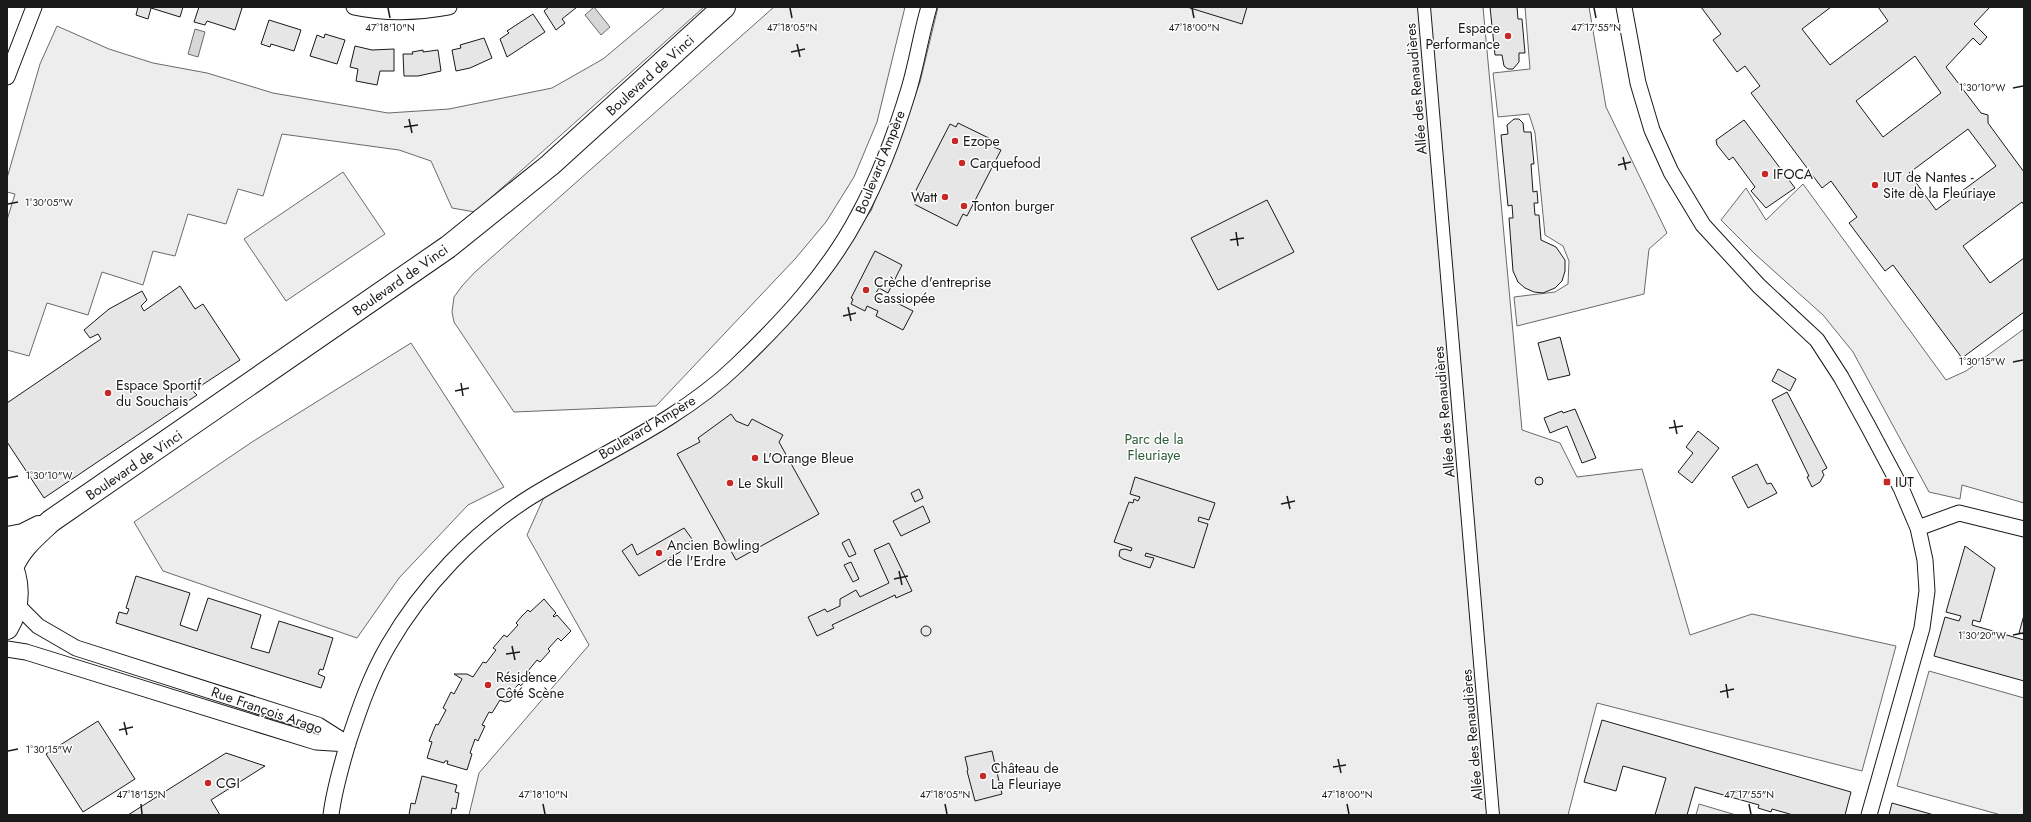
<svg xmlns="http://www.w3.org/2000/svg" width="2031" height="822" viewBox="0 0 2031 822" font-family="Jost,sans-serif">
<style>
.built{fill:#ededed;stroke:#6a6a6a}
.water{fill:#d7d7d7;stroke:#6a6a6a}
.building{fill:#e6e6e6;stroke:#1a1a1a;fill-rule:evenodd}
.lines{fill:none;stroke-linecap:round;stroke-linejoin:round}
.pedestrian-casing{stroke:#1a1a1a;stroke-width:14}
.minor-casing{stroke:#1a1a1a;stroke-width:17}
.secondary-casing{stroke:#1a1a1a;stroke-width:24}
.pedestrian{stroke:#fff;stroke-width:12}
.minor{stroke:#fff;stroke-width:15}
.secondary{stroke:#fff;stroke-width:22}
.ticks{fill:none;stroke:#1a1a1a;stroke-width:1.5}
.poi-dot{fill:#c62828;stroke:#fff;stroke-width:1.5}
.labels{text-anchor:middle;stroke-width:3;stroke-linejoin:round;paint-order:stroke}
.poi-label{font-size:14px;fill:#1a1a1a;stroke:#fff;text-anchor:start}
.street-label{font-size:14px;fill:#1a1a1a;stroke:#fff}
.park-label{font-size:14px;fill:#2b5a34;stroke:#fff}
.ticks-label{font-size:10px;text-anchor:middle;fill:#1a1a1a;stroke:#fff;stroke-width:3;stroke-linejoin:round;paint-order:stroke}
</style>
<rect width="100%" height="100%" fill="#fff"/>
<path class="built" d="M665,7H704L475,212L452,208L431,161L399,150L282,134L263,196L238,189L226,224L188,214L175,256L153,251L143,285L102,272L88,315L47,303L29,356L7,350V220L15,194L7,192V178L40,64L57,26L109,49L153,63L207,73L273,93L388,113L449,109L552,88L603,59Z
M774,7H905L877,122L854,177L826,222L795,259L656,406L514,412L454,322L452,312L454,297L462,286L475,272Z
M938,7H1483L1522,430L1560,443L1577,477L1642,469L1690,635L1752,614L1896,646L1862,771L1597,703L1568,815H469L479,773L589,645L527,535L544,497L595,466L768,345L871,211L920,82Z
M1525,7H1589L1606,107L1667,233L1649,249L1644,294L1517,326L1514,297L1555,292L1568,284L1569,261L1563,246L1545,235L1535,133L1529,114L1498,117L1493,73L1530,69Z
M343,172L385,234L286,301L244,239Z
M1803,184L1946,380L1966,371L2024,329V503L1962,485L1960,499L1929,492L1853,352L1823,315L1756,255L1721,220L1746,188L1766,220Z
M411,343L504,487L468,505L399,578L357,638L163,571L134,522L252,442Z
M1929,671L2024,698V815H2001L1897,786Z
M1699,804L1736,815H1696Z"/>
<path class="water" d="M594,7L610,27L601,35L585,15Z
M195,29L205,32L198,57L188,54Z"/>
<path class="building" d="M138,7H183L180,17L151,8L148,19L136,15Z
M199,7H240L242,8L235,30L207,21L205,25L194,22Z
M549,7H577L562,19L565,23L556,30L544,11Z
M1187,7H1247L1242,24Z
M1490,7H1517L1518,19H1522L1525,53H1519V62L1513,69H1508L1504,66L1502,55H1495Z
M1701,7H1831L1802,29L1830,65L1888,21L1878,7H1990L1974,24L1987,37L1980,45L1973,38L1946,67L1981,113L1988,115V123L2024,172V205L2022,202L1963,246L1990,283L2024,258V312L1962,358L1893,265L1885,271L1849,223L1857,217L1831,181L1822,188L1751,93L1760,86L1745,66L1737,72L1713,40L1721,34ZM1915,56L1941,93L1883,137L1856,101ZM1968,129L1996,166L1936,210L1909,173Z
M533,14L545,32L507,57L500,39L509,33L507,31Z
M269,20L301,30L294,51L271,44L270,47L261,44Z
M325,34L345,40L337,64L310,56L317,35L324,38Z
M484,38L492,58L470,68L456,71L452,50L461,48L460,45Z
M355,46L372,50L394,49V71H380L377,85L356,81L358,69L350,67Z
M423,50V52L438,50L441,71L418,76H404L403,54H413L412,52Z
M1514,119H1519L1523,123L1524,132H1531L1534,164H1531L1533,192L1537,191L1538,203H1534L1535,215H1539L1541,240L1556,247L1565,260V271L1562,281L1555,288L1543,293L1534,292L1525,288L1518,282L1513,271L1509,218H1513L1512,205L1508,206L1501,135L1508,134L1507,125Z
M1744,120L1795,188L1766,208L1751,191L1755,187L1733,157L1729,160L1717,145L1716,140Z
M958,123L997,142L994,147L1001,150L967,216L963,214L957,226L914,204L920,192L916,190L950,124L956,127Z
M1267,200L1294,252L1218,290L1191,238Z
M875,251L902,265L888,293L879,288L874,296L883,301L885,297L913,311L903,330L876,316L878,311L867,306L865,311L851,304L853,299L851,298Z
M180,286L195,309L203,304L240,360L193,391L197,395L44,498L7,442V403L101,339L98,334L90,338L84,330L109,309L142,291L147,300L141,306L144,311Z
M1560,337L1570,375L1548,380L1538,343Z
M1778,369L1796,379L1790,391L1772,381Z
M1787,392L1827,468L1822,471L1824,475L1820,482L1812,487L1807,477L1809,476L1772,400Z
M1575,409L1596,458L1582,463L1567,426L1550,433L1544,418L1562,411L1563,413Z
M731,414L736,421L748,426L752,419L783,435L779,442L819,514L736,560L677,454L700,442L698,438Z
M1698,431L1719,448L1692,483L1678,472L1693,453L1686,447Z
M1757,464L1767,484L1771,483L1777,493L1748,508L1732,477Z
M1135,477L1215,503L1209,520L1199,517L1198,521L1208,524L1194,568L1146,553L1145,556L1154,558L1150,568L1123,559L1119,556L1120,550L1125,549L1131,551L1132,548L1114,542L1129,502L1133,503L1134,499L1138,501L1140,497L1130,494Z
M1535 481a4 4 0 1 1 8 0a4 4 0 1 1-8 0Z
M919,489L923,498L915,502L911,493Z
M923,506L930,522L901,536L893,521Z
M684,528L692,539L680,552L639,576L622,551L632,544L637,555Z
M849,539L856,554L849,557L842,543Z
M889,543L912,591L896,598L895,595L832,625L834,628L817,636L808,617L825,609L827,612L840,606V599L856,590L860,597L889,583L874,550Z
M1965,546L1995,568L1980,622L1973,620L1972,625L2024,640V681L1934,656L1945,617L1959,621L1961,616L1946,612Z
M851,562L859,579L853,582L844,565Z
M136,576L190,593L180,625L197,631L208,598L261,615L251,648L269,653L279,621L333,638L323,670L320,669L318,674L325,677L321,688L116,623L119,612L127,614L129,609L126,608Z
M544,599L556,613L553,616L554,617L557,615L571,631L561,641L558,638L548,649L550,651L540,662L537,660L528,671L530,673L521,686L519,684L514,689L517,691L510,701L505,702L500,700L492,713L489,712L482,725L485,726L478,741L475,739L470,753L472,754L467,770L447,764L448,761H445L444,763L427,758L432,742L429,741L436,724L438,725L446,710L443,708L451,692L454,694L462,679L454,674H467L473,677L483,662L486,663L496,650L493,648L504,635L507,637L518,625L516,623L522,616L528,610L530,612Z
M2024,615V634L2019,633Z
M921 631a5 5 0 1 1 10 0a5 5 0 1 1-10 0Z
M1602,720L1851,792L1845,815H1793L1772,809L1771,812L1758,808L1759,805L1695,787L1687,815H1655L1666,778L1623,766L1616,791L1584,782Z
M98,721L135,779L83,812L46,754Z
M992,751L1002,794L975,801L967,771L968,770L965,757Z
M226,753L265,766L211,800L220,815H128Z
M422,776L457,785L455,792L459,793L456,809L452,808L451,815H409L411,803L415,804Z
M1892,803L1934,815H1889Z"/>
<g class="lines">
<defs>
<path id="pedestrian" d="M1424,7L1493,815"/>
<path id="minor" d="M354,7C386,14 417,13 449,7
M1624,7L1638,83L1652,130L1671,172L1703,225L1759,286L1817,340L1841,377L1868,426L1901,488L1918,528L1925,560L1927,591L1922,628L1869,815
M7,77L34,7
M1918,528L1959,513L2024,529
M16,604L38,626L76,648L318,725L348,744
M7,649L26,652L316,742L348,744
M331,815C334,790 341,767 348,743C359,710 370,677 388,646C422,587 474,532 532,496C599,455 679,421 736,366C782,322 828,273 858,216C880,176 896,132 909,89C917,62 921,34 929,7"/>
<path id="secondary" d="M7,538L23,535L39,527
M7,557C20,580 20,606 7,628
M12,568C20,548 35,536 51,521L448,247L550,165L724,7"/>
</defs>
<use href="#pedestrian" class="pedestrian-casing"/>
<use href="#minor" class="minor-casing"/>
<use href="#secondary" class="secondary-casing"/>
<use href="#pedestrian" class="pedestrian"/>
<use href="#minor" class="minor"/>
<use href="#secondary" class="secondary"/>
</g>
<path class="ticks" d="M388,8L390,18M790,8L792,18M1192,8L1194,18M1594,8L1596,18M797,44L800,57M791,52L805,49M2013,88L2023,86M409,119L412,133M404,127L418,125M1623,157L1626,170M1618,165L1631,162M8,204L18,202M1236,232L1238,246M1230,240L1244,238M848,307L851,321M843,316L856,313M2013,362L2023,360M461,383L463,396M455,391L469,388M1674,420L1677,434M1669,428L1683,426M8,478L18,476M1287,496L1290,509M1281,504L1295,501M899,571L902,585M894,579L908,576M2013,635L2023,633M512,646L515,660M506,654L520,652M1726,684L1728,698M1720,692L1734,689M124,722L127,735M119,730L133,727M8,751L18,749M1338,759L1341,773M1333,767L1346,765M141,804L142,814M543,804L545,814M945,804L947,814M1347,804L1349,814M1749,804L1751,814"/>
<g class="poi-dot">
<circle cx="1508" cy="36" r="4"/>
<circle cx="955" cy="141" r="4"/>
<circle cx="962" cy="163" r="4"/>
<circle cx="1765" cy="174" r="4"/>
<circle cx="1875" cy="185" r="4"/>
<circle cx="945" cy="197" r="4"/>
<circle cx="964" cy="206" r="4"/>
<circle cx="866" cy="290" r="4"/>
<circle cx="108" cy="393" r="4"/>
<circle cx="755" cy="458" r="4"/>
<rect x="1883" y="478" width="8" height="8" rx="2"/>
<circle cx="730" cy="483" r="4"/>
<circle cx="659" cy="553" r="4"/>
<circle cx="488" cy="685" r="4"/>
<circle cx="983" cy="776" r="4"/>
<circle cx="208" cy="783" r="4"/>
</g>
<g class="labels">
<g class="poi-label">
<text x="1500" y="33" text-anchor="end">Espace<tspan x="1500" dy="16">Performance</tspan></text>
<text x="963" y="146">Ezope</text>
<text x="970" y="168">Carquefood</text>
<text x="1773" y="179">IFOCA</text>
<text x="1883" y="182">IUT de Nantes -<tspan x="1883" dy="16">Site de la Fleuriaye</tspan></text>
<text x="937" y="202" text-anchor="end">Watt</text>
<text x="972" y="211">Tonton burger</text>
<text x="874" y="287">Crèche d'entreprise<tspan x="874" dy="16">Cassiopée</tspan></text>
<text x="116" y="390">Espace Sportif<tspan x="116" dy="16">du Souchais</tspan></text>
<text x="763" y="463">L'Orange Bleue</text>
<text x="1895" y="487">IUT</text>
<text x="738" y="488">Le Skull</text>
<text x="667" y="550">Ancien Bowling<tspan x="667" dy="16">de l'Erdre</tspan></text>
<text x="496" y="682">Résidence<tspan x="496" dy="16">Côté Scène</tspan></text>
<text x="991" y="773">Château de<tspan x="991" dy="16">La Fleuriaye</tspan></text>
<text x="216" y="788">CGI</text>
</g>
<g class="street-label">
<text transform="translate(650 75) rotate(-42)" y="5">Boulevard de Vinci</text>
<text transform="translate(1416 89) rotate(-95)" y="5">Allée des Renaudières</text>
<text transform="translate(880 162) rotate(-68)" y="5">Boulevard Ampère</text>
<text transform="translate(400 280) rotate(-35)" y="5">Boulevard de Vinci</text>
<text transform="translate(1444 412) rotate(-95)" y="5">Allée des Renaudières</text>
<text transform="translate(647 427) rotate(-31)" y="5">Boulevard Ampère</text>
<text transform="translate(134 465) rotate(-34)" y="5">Boulevard de Vinci</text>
<text transform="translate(267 710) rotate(19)" y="5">Rue François Arago</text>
<text transform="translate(1472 735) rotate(-95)" y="5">Allée des Renaudières</text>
</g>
<g class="park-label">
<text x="1154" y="444">Parc de la<tspan x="1154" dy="16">Fleuriaye</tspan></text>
</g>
</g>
<g class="ticks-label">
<text x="390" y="31">47°18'10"N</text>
<text x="1194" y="31">47°18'00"N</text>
<text x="1596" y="31">47°17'55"N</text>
<text x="792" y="31">47°18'05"N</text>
<text x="1982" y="91">1°30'10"W</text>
<text x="49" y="206">1°30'05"W</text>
<text x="1982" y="365">1°30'15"W</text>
<text x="49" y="479">1°30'10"W</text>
<text x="1982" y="639">1°30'20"W</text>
<text x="49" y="753">1°30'15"W</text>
<text x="141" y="798">47°18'15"N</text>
<text x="543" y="798">47°18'10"N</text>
<text x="945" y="798">47°18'05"N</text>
<text x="1347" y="798">47°18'00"N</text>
<text x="1749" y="798">47°17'55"N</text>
</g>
<rect width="2031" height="822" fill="none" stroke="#1a1a1a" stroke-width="16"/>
</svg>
